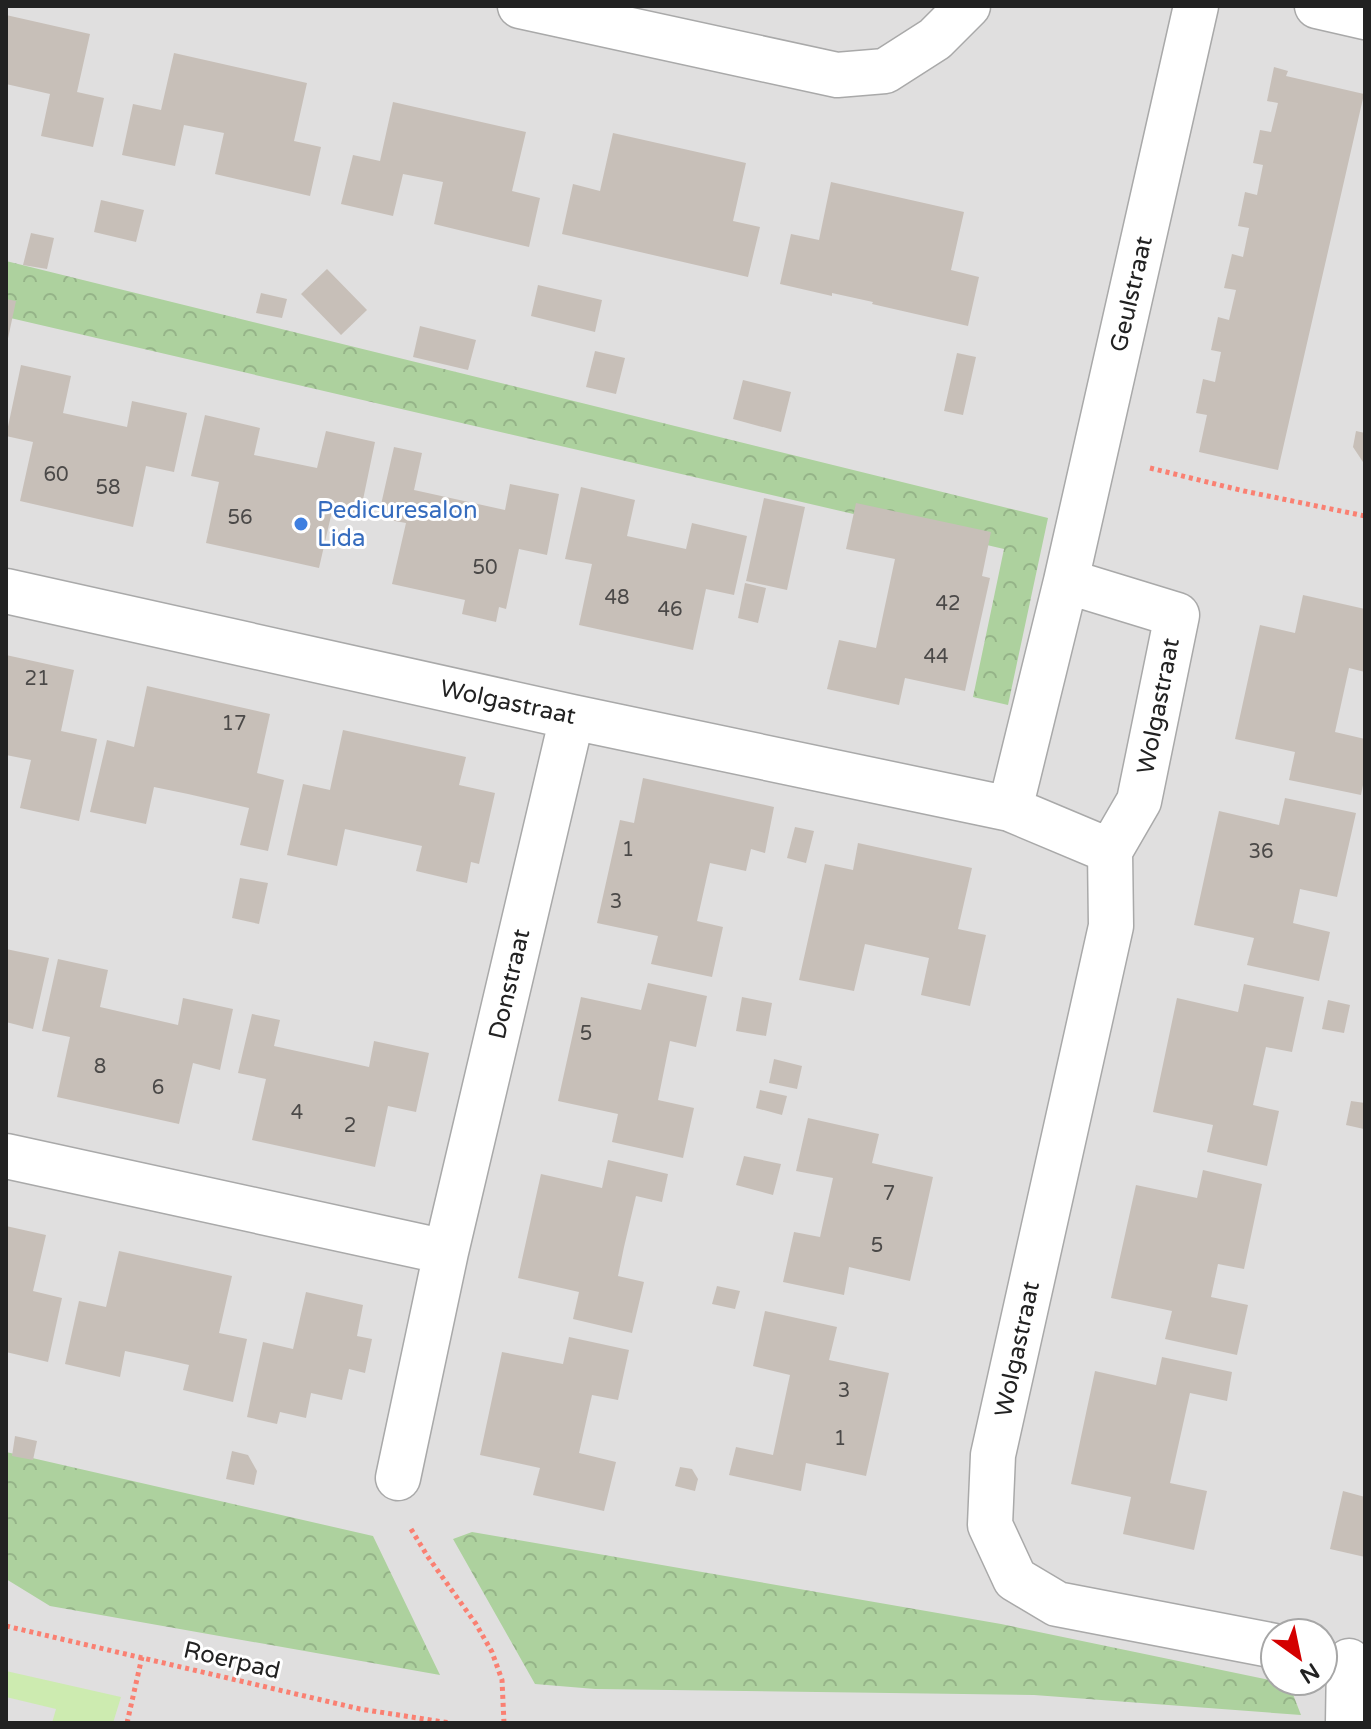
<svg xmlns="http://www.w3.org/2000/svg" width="1371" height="1729" viewBox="0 0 1371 1729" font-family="'Varela Round',sans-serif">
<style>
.residential{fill:#e0dfdf;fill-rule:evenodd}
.grass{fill:#cdebb0}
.forest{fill:url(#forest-crowns)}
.building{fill:#c7bfb8}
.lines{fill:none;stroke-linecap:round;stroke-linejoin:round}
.street-casing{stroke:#a9a9a9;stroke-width:47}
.path{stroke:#fa8072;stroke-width:5;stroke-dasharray:4 4;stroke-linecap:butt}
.street{stroke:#fff;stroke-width:44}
.shop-dot{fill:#3f7fe0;stroke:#fff;stroke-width:3}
.labels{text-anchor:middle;stroke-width:6;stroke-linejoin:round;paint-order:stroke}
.number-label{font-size:20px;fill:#4b4948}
.street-label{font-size:24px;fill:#222;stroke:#fff}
.shop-label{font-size:24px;fill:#366cbe;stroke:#fff;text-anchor:start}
</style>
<defs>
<pattern id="forest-crowns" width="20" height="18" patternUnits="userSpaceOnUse" patternTransform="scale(2)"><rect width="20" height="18" fill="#add19e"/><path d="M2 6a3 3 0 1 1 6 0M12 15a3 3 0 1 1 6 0" fill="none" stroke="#95b388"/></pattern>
</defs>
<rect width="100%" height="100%" fill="#f2efe9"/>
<path class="residential" d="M6,6H1365V1723H6ZM1275,1633H1323V1681H1275Z"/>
<path class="grass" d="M6,1671L121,1697L113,1723H52L56,1709L6,1697Z"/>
<path class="forest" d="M6,261L1048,518L1008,705L973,697L1004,549L6,317Z
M6,1452L373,1536L440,1675L50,1606L6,1579Z
M472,1532L1001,1624L1289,1684L1301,1715L1034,1695L595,1689L535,1684L453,1539Z"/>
<path class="building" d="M6,15L90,34L77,92L104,98L93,147L41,136L50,94L6,84Z
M174,53L307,83L294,141L321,147L310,196L215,174L224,133L184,125L175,166L122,155L133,104L161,110Z
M1274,67L1288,71L1286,76L1364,94L1278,470L1199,452L1207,415L1196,413L1203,379L1215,382L1221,352L1211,350L1218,317L1229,320L1236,290L1224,288L1232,254L1243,257L1249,228L1238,226L1245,192L1257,195L1263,165L1253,163L1260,130L1271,132L1278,103L1267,101Z
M393,102L526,132L512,191L540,198L529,247L434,224L443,182L403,174L393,216L341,204L353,155L380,161Z
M613,133L746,163L733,221L760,227L748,277L562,234L573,184L600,191Z
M831,182L964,212L951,270L979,277L968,326L872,304L873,302L832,293V296L780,284L791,234L819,240Z
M101,200L144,210L136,242L94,232Z
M31,233L54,238L47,269L23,265Z
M327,269L367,310L341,335L301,294Z
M538,285L602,300L595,332L531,316Z
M261,293L287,299L282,318L256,313Z
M6,299L16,301L7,343L6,342Z
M420,326L476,340L468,370L413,357Z
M595,351L625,358L616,394L586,387Z
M957,353L976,357L963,415L944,411Z
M21,365L71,376L63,413L127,427L132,401L187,413L174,472L146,466L133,527L20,501L33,442L6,436Z
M743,380L791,392L781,432L733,419Z
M205,415L260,428L254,455L317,468L326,431L375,442L360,514L333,507L319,568L206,543L219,482L191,476Z
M1356,431L1365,433V462H1363L1353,447Z
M394,447L422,453L414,490L505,510L510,484L559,494L547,555L519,549L506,609L499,607L496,622L462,614L465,600L392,584L406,523L378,518Z
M581,487L635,500L627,536L686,549L692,523L747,536L734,595L706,589L693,650L579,625L592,564L565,559Z
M764,498L805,507L787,590L746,581Z
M856,503L991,532L982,576L990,578L965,691L905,678L899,705L827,689L839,640L876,648L895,559L846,549Z
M745,583L766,588L758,623L738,618Z
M1303,595L1365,609V672L1349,668L1335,732L1365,739V775L1361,795L1289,780L1295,752L1235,739L1260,625L1295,633Z
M6,655L74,670L61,731L97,739L79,821L20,808L31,760L6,755Z
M147,686L270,714L257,773L284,780L268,851L240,845L249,808L188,794L154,787L146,824L90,812L107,740L134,747Z
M343,730L466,757L459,785L495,793L479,864L471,862L467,883L416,871L422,846L345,829L337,866L287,855L303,784L330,790Z
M643,778L774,807L765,853L751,849L746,871L710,863L697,921L723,927L712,977L651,964L658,936L597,923L620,820L634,823Z
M1285,798L1356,813L1337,897L1300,889L1293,923L1330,932L1319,981L1247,965L1254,938L1194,925L1219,811L1279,825Z
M795,827L814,831L806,863L787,858Z
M858,843L972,868L958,929L986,935L970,1006L921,995L929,958L865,944L854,991L799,980L825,864L853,870Z
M240,878L268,883L259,924L232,918Z
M6,949L49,958L33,1029L6,1022Z
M58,959L108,970L100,1007L178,1025L183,998L233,1009L220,1070L193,1063L179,1124L57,1097L70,1037L42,1031Z
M648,983L707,996L696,1047L670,1041L658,1100L694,1108L683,1158L612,1142L618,1114L558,1101L581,997L641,1010Z
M1244,984L1304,997L1292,1052L1266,1047L1253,1105L1279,1111L1267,1166L1207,1152L1213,1125L1153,1112L1177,998L1238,1012Z
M742,997L772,1003L766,1036L736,1031Z
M1328,1000L1350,1005L1344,1033L1322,1029Z
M252,1014L280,1020L274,1046L369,1067L374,1041L429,1053L416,1112L388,1106L375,1167L252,1140L266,1079L238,1073Z
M774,1059L802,1066L797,1089L769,1083Z
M760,1090L787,1096L782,1115L756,1108Z
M1351,1101L1365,1103L1364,1129L1346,1125Z
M808,1118L879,1134L872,1163L933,1177L910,1281L849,1267L844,1295L783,1282L794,1232L820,1237L833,1178L796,1171Z
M744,1156L781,1164L773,1195L736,1185Z
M608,1160L668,1174L662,1202L636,1196L624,1247L618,1276L644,1282L632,1333L573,1319L579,1292L518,1278L541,1174L602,1188Z
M1203,1170L1262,1184L1244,1269L1218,1264L1211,1297L1248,1305L1237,1355L1165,1339L1172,1311L1111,1298L1136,1185L1197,1198Z
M6,1226L46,1235L33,1291L62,1298L48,1362L6,1352Z
M119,1251L232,1276L219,1333L247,1339L233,1402L183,1390L189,1365L154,1357L125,1351L120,1377L65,1364L79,1301L106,1307Z
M717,1286L740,1291L735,1309L712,1304Z
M306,1292L363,1305L357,1336L372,1339L365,1373L349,1369L342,1400L311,1393L306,1418L280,1412L277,1424L247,1417L263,1342L293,1349Z
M765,1311L837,1327L829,1360L889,1373L866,1476L806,1463L801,1491L729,1475L736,1447L773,1455L790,1375L753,1366Z
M569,1337L629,1350L618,1400L592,1395L579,1453L616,1462L604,1511L533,1495L540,1468L480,1455L502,1352L563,1364Z
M1162,1357L1232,1372L1227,1401L1190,1393L1170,1483L1207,1491L1194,1550L1123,1534L1131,1497L1071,1484L1095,1371L1156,1385Z
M15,1436L37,1441L33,1460L12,1456Z
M232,1451L248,1455L257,1471L254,1485L226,1479Z
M680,1467L692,1469L698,1479L695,1491L675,1486Z
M1343,1491L1365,1497V1557L1330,1549Z"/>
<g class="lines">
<defs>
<path id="street" d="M520,6L837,75L885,71L935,39L968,6
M1317,6L1365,17
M1066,581L1196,6
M6,591L572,717L1010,809L1066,581L1177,615L1139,801L1110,851L1111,926L993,1455L990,1525L1015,1579L1057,1604L1275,1646
M1010,809L1110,851
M6,1156L446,1252
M398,1478L446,1252L572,717
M1348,1723L1349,1661"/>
</defs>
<use href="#street" class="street-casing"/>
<path class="path" d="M1150,468L1244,491L1365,516
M411,1529L428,1557L476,1624L492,1652L502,1680L504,1723
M6,1626L360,1709L450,1723
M127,1723L142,1657"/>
<use href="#street" class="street"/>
</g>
<circle class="shop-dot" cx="301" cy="524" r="8"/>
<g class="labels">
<g class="number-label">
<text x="56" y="481">60</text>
<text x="108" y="494">58</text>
<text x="240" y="524">56</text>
<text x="485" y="574">50</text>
<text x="617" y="604">48</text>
<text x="948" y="610">42</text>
<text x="670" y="616">46</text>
<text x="936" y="663">44</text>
<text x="37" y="685">21</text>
<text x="234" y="730">17</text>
<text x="628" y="856">1</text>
<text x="1261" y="858">36</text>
<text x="616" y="908">3</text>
<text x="586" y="1040">5</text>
<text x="100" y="1073">8</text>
<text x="158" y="1094">6</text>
<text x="297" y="1119">4</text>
<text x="350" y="1132">2</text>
<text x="889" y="1200">7</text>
<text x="877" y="1252">5</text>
<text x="844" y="1397">3</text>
<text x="840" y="1445">1</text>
</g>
<g class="street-label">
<text transform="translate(1131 294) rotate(-77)" y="8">Geulstraat</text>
<text transform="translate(508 702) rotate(12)" y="8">Wolgastraat</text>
<text transform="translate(1158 706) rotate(-79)" y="8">Wolgastraat</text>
<text transform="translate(509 984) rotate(-77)" y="8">Donstraat</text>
<text transform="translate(1017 1349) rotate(-78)" y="8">Wolgastraat</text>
<text transform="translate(232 1660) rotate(13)" y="8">Roerpad</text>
</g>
<g class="shop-label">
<text x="317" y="518">Pedicuresalon<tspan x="317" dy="28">Lida</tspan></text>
</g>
</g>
<rect width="1371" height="1729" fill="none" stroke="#222222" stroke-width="16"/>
<g transform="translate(1299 1657) rotate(147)"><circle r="38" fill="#ffffff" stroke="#a7a7a7" stroke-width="2"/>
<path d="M0-6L14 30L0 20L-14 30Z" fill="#d40000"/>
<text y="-12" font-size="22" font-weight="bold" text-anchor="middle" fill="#222222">N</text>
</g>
</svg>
